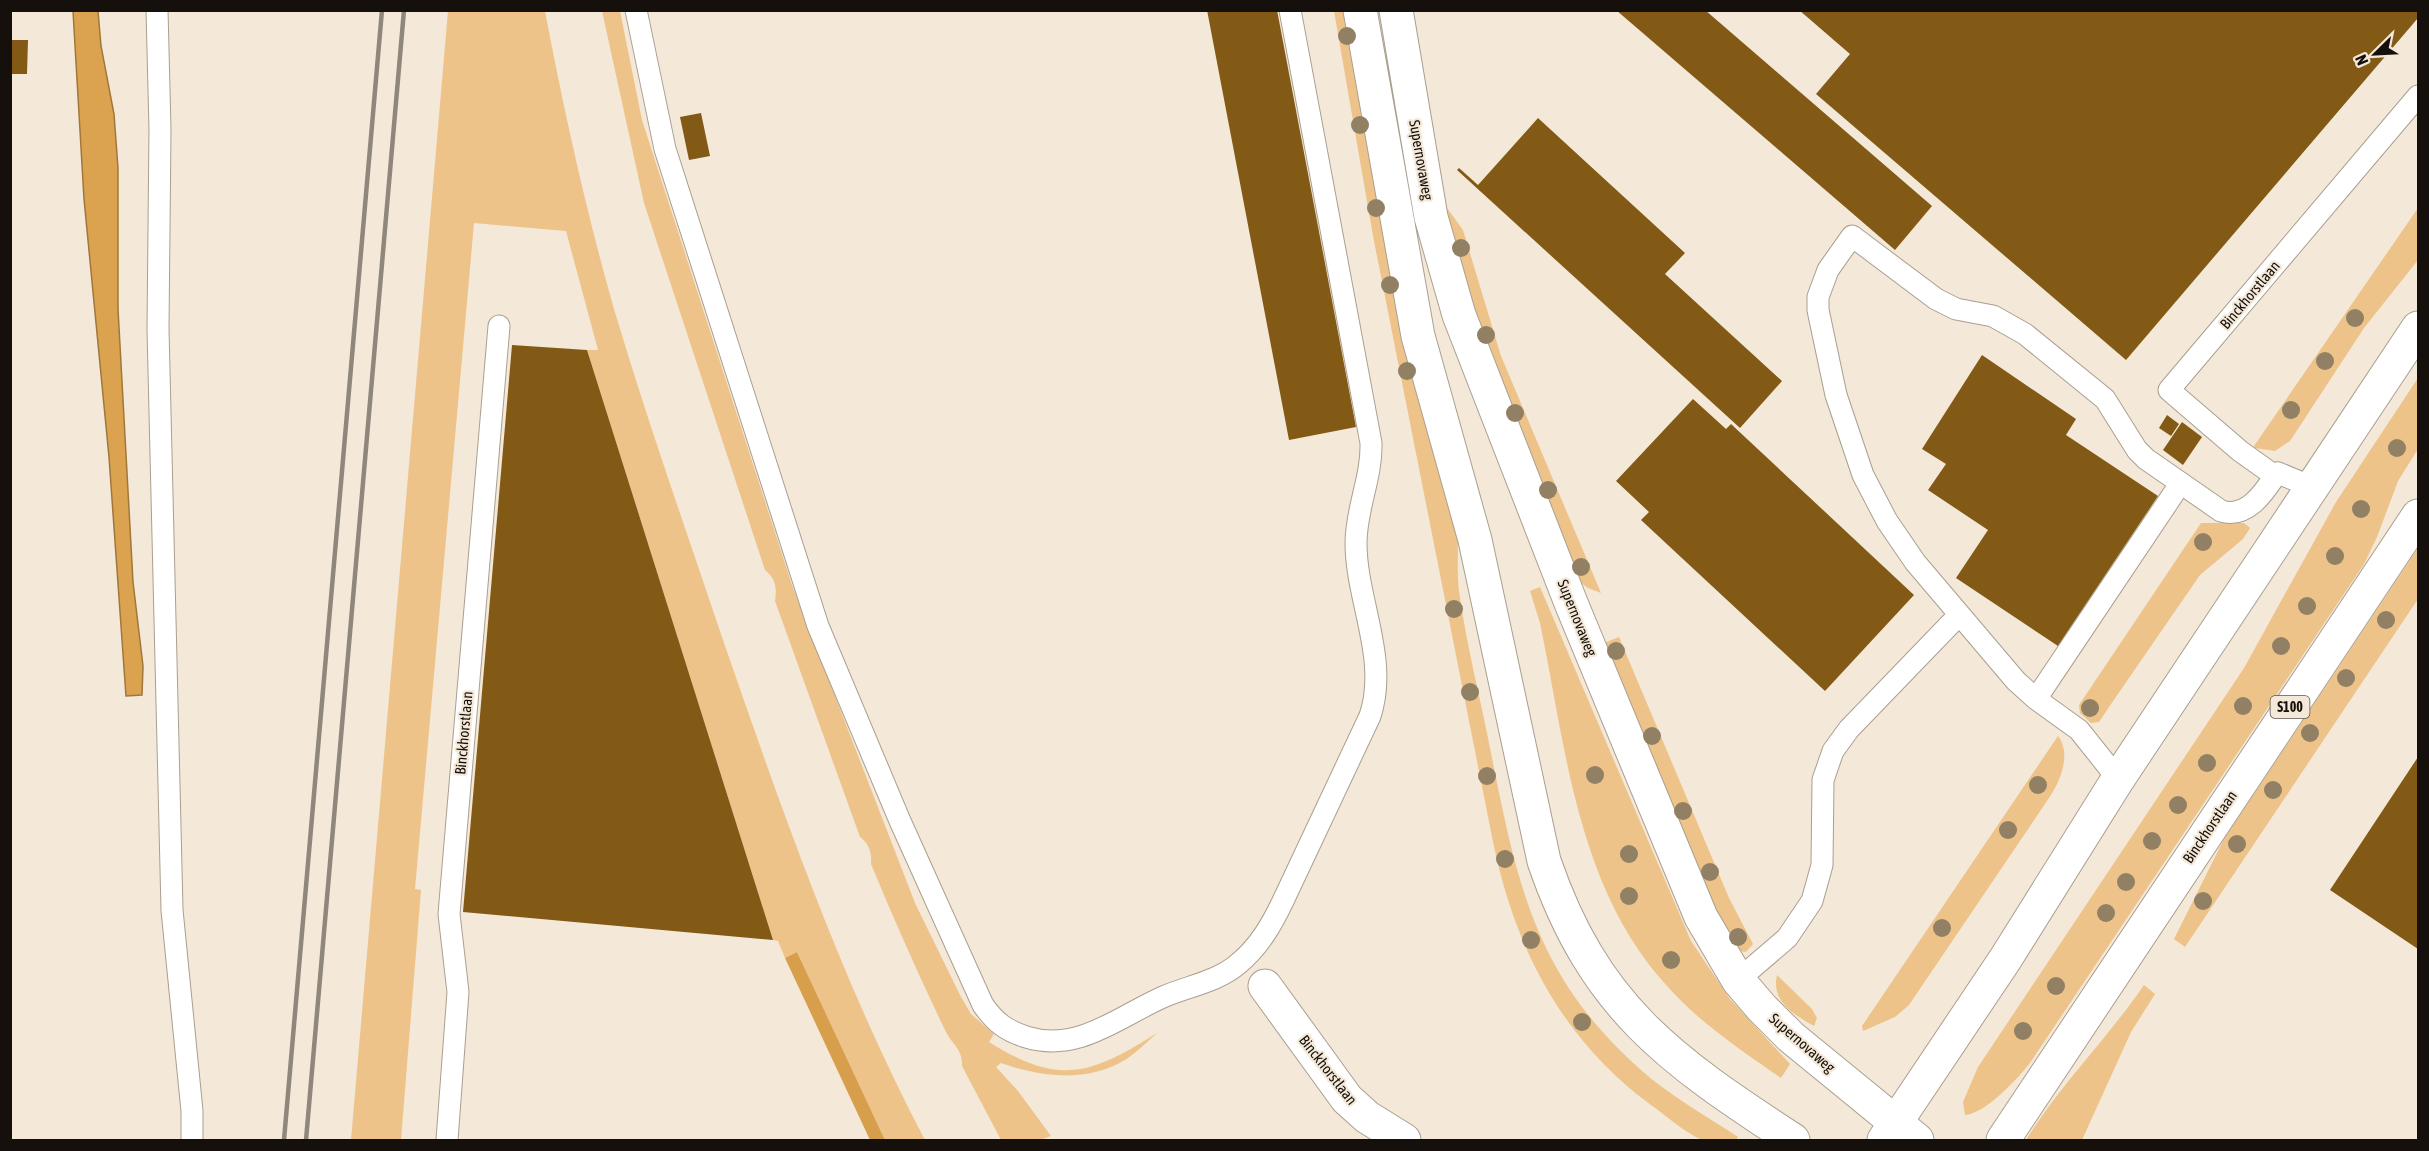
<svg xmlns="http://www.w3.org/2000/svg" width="2429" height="1151" viewBox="0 0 2429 1151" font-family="'Asap Condensed',sans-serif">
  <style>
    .green { fill: #edc38a }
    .forest { fill: #d79f4c }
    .water { fill: #dba350; stroke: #a0773b; stroke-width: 1.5 }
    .building { fill: #825a16 }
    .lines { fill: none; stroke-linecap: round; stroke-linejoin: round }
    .service-casing { stroke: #aa9f8f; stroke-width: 23 }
    .minor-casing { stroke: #aa9f8f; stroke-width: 35 }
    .secondary-casing { stroke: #aa9f8f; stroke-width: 35 }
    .primary-casing { stroke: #aa9f8f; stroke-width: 35 }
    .service { stroke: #fff; stroke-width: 21 }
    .minor { stroke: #fff; stroke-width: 33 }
    .secondary { stroke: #fff; stroke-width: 33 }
    .primary { stroke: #fff; stroke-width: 33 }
    .rail { stroke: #8f877c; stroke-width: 4.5 }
    .tree { fill: #928064 }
    .labels { text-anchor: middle; stroke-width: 4.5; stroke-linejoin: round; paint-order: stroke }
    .shield { fill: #f4e8d8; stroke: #585148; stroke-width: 1.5 }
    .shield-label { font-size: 14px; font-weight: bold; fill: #15100b }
    .street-label { font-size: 15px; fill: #15100b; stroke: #f4e8d8 }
  </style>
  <rect width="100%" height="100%" fill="#f4e8d8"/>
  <path class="green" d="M448 11H545C564 111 586 211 614 309 647 420 686 530 723 640 782 810 841 981 925 1140H885L797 952 785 958 778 941 773 940 587 350H598L566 231 474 223 415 889 421 890 401 1140H351Z
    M602 11H620L642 120 792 585 915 903 960 995 971 1014 994 1034 989 1042C1059 1086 1091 1075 1157 1033 1147 1042 1136 1053 1125 1060 1087 1083 1040 1077 1001 1063L996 1067 1018 1091 1051 1136 1040 1140H1001L962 1066C963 1049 952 1045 945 1030 919 976 894 920 871 864 872 852 869 844 860 837L775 601C777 588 776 579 765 570L644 203Z
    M1334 11H1350L1458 537C1458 555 1457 574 1459 591 1466 642 1479 693 1489 743 1516 877 1532 974 1641 1070 1670 1096 1705 1115 1738 1137L1736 1140C1726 1140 1713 1143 1704 1140 1690 1137 1664 1114 1651 1105 1562 1040 1515 948 1493 842L1373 236Z
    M1444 208H1447L1463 230 1501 356 1601 593 1588 588 1576 579 1481 351Z
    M2418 208V260L2364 328 2290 441 2275 451 2255 448 2254 446Z
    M2418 378V449L2398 481 2377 537 2364 564 2032 1060C2020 1077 1985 1114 1965 1115L1963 1102 1978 1067 2244 668 2336 502Z
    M2201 523H2244L2250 528 2243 539 2200 575 2109 707 2099 722 2091 723 2080 713 2079 705Z
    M2418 548V599L2185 947 2174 939 2224 839Z
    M1540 587 1691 941 1730 999 1790 1064 1781 1078C1741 1050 1701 1024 1668 987 1577 889 1566 748 1540 623L1530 591Z
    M1619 637 1729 898 1753 944 1746 952 1740 951 1723 925 1704 885 1604 643Z
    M2058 736C2072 754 2060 782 2049 798L1909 1005 1895 1017 1863 1031 1862 1026Z
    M1777 975 1812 1009 1817 1018 1814 1026C1793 1014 1771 1001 1777 975Z
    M2144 985 2155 994 2131 1032 2082 1140H2026C2060 1085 2107 1039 2144 985Z"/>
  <path class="forest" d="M797 952 885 1140H870L785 958Z"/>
  <path class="water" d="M73 11H98L101 46 114 114 118 168V309L133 582 143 666 142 695 126 696 109 457 84 199Z"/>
  <path class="building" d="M1207 10H1277L1356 427 1289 440Z
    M1616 10H1705L1932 206 1895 250Z
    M1799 10H2418V18L2126 360 1816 94 1850 54Z
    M10 40H28L27 74H10Z
    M701 113 710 156 689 160 680 117Z
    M1538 118 1685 253 1665 274 1782 381 1740 428 1457 170 1459 168 1478 185Z
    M512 345 587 350 773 940 463 912Z
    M1982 355 2076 419 2066 435 2158 496 2058 646 1956 578 1988 530 1928 490 1946 464 1922 449Z
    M1693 399 1726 429 1731 424 1914 595 1825 691 1641 520 1649 512 1616 481Z
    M2167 415 2179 424 2171 436 2159 428Z
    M2182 422 2202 437 2183 465 2163 450Z
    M2418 757V949L2330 890Z"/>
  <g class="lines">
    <defs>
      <path id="service" d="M157 10 160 129 158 329 172 910 192 1111V1140
        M636 10 665 149 818 626 900 821 983 1005C995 1022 1005 1030 1026 1037 1078 1053 1118 1017 1163 997 1188 986 1217 982 1238 964 1259 947 1272 924 1283 901L1370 716C1389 659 1356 600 1356 543 1356 508 1372 478 1371 443L1290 10
        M2180 484 2036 699 2016 681 1915 562 1887 521 1863 475 1836 395 1818 310V297L1828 270 1852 236 1936 299 1956 309 1993 316 2025 334 2105 399 2137 450 2146 459 2221 511C2246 519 2263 494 2275 476
        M2312 487 2278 473 2275 476 2240 451 2169 390 2418 96
        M2036 699 2079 730 2118 779
        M1738 980 1787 938 1812 901 1822 865 1823 780 1833 751 1849 729 1959 615
        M447 1140 458 992 449 914 499 326"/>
      <path id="minor" d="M1265 986 1347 1099 1367 1117 1404 1140"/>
      <path id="secondary" d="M1360 10 1418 336 1475 540 1544 861C1594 1007 1669 1059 1793 1140
        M1396 10 1431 217 1459 315 1571 603 1701 917 1738 980 1761 1007 1791 1037 1917 1140"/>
      <path id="primary" d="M1884 1140 2006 958 2118 779 2418 328
        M2003 1140 2418 516"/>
    </defs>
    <use href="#service" class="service-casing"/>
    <use href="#minor" class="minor-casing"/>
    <use href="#secondary" class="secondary-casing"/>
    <use href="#primary" class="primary-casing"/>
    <use href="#service" class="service"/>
    <use href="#minor" class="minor"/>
    <use href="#secondary" class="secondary"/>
    <use href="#primary" class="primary"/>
    <path class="rail" d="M284 1140 382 10
      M306 1140 404 10"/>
  </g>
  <g class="tree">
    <circle cx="1347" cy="36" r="9"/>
    <circle cx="1360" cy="125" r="9"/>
    <circle cx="1376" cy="208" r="9"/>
    <circle cx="1461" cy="248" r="9"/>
    <circle cx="1390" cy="285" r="9"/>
    <circle cx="2355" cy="318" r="9"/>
    <circle cx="1486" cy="335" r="9"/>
    <circle cx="2325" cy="361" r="9"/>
    <circle cx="1407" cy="371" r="9"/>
    <circle cx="2291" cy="410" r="9"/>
    <circle cx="1515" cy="413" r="9"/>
    <circle cx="2397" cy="448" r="9"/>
    <circle cx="1548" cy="490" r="9"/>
    <circle cx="2361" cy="509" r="9"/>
    <circle cx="2203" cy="542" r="9"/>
    <circle cx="2335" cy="556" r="9"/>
    <circle cx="1581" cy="567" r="9"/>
    <circle cx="2307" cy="606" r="9"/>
    <circle cx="1454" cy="609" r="9"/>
    <circle cx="2386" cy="620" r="9"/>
    <circle cx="2281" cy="646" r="9"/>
    <circle cx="1616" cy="651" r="9"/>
    <circle cx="2346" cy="678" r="9"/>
    <circle cx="1470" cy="692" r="9"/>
    <circle cx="2243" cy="706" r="9"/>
    <circle cx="2090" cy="708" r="9"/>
    <circle cx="2310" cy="733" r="9"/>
    <circle cx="1652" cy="736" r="9"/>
    <circle cx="2207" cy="763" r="9"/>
    <circle cx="1595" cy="775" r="9"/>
    <circle cx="1487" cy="776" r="9"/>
    <circle cx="2038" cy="785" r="9"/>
    <circle cx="2273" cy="790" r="9"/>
    <circle cx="2178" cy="805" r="9"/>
    <circle cx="1683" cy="811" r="9"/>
    <circle cx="2008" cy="830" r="9"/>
    <circle cx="2152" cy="841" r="9"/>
    <circle cx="2237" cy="844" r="9"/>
    <circle cx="1629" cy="854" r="9"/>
    <circle cx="1505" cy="859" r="9"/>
    <circle cx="1710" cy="872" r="9"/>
    <circle cx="2126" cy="882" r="9"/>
    <circle cx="1629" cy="896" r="9"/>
    <circle cx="2203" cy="901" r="9"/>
    <circle cx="2106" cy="913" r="9"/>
    <circle cx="1942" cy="928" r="9"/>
    <circle cx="1738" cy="937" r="9"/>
    <circle cx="1531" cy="940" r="9"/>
    <circle cx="1671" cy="960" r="9"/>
    <circle cx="2056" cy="986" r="9"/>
    <circle cx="1582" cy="1022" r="9"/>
    <circle cx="2023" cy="1031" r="9"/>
  </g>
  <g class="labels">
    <rect class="shield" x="2270.5" y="696" width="39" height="22" rx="4.5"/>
    <g class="shield-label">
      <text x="2290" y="712">S100</text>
    </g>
    <g class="street-label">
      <text transform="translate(1421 160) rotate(80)" y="5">Supernovaweg</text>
      <text transform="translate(2250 295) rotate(-50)" y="5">Binckhorstlaan</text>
      <text transform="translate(1577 618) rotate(68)" y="5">Supernovaweg</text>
      <text transform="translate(464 733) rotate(-85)" y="5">Binckhorstlaan</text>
      <text transform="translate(2210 827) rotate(-56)" y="5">Binckhorstlaan</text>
      <text transform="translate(1802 1043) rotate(41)" y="5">Supernovaweg</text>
      <text transform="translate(1328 1070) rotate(52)" y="5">Binckhorstlaan</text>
    </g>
  </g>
  <rect width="2429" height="1151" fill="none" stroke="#15100b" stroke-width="24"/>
  <g transform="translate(2375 54) rotate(246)" stroke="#f4e8d8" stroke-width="4.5" paint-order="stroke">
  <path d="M0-4.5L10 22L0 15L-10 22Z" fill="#15100b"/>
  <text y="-9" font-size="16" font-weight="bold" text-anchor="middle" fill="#15100b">N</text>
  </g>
</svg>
